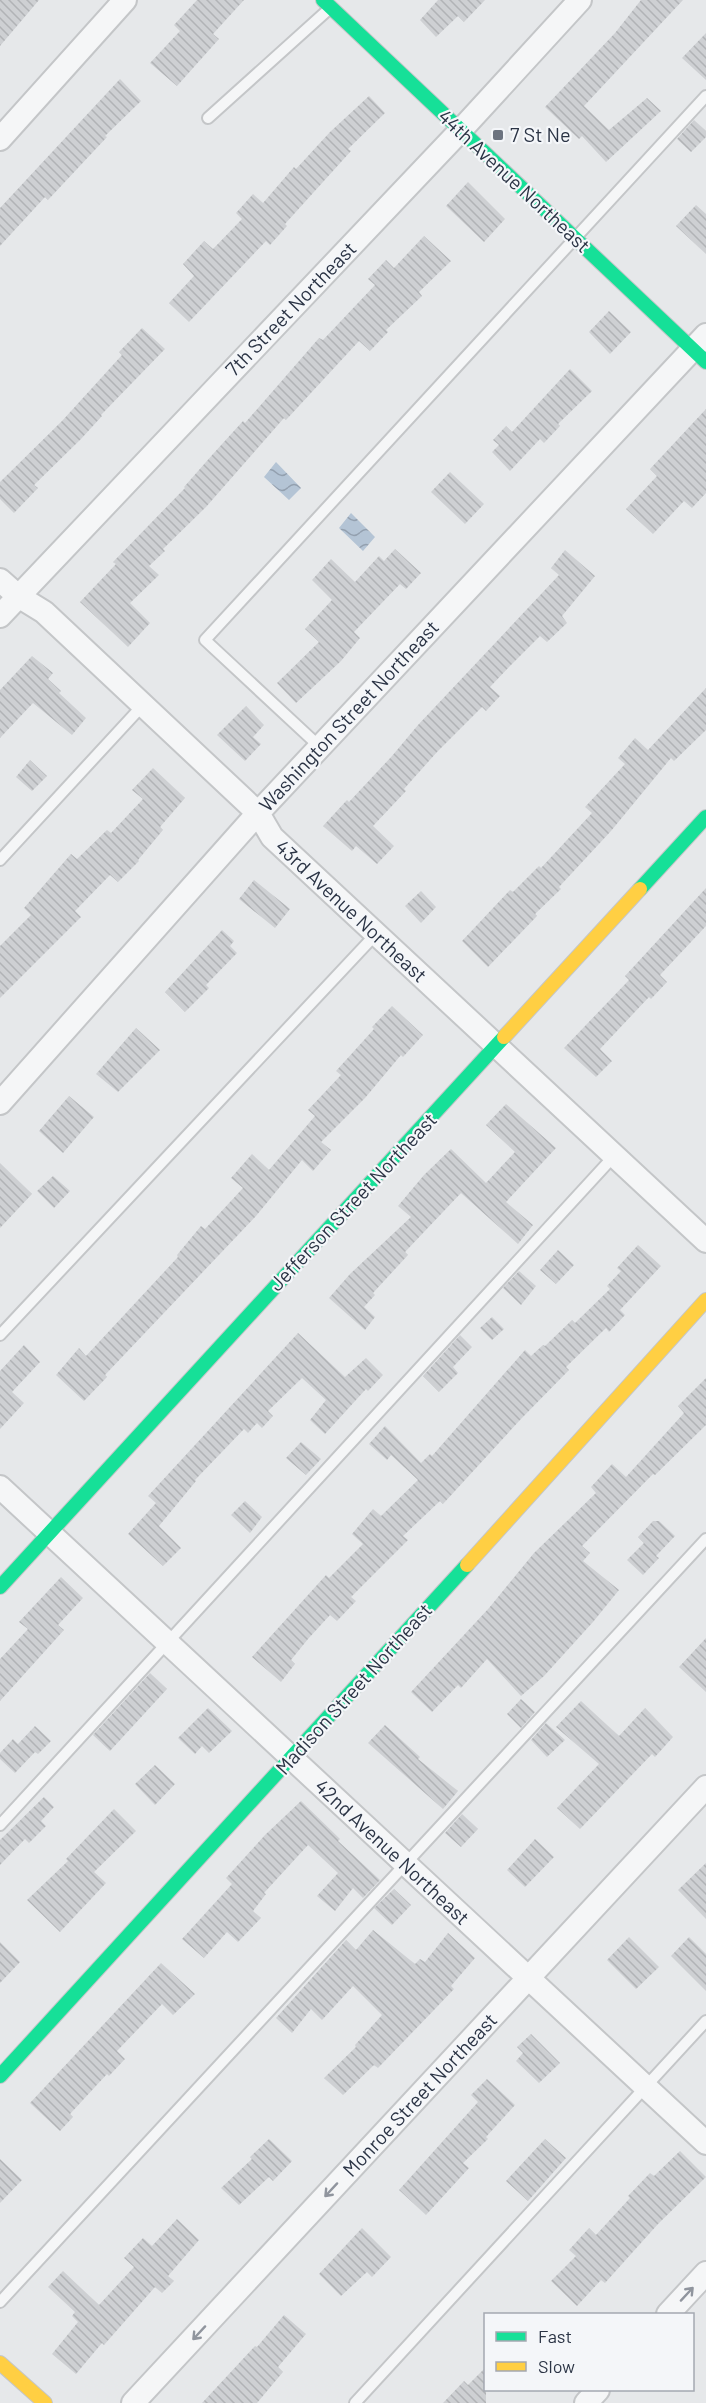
<svg xmlns="http://www.w3.org/2000/svg" width="706" height="2403" viewBox="0 0 706 2403" font-family="Barlow,sans-serif">
  <style>
    .water { fill: url(#water-waves) }
    .building { fill: url(#building-back-hatch) }
    .lines { fill: none; stroke-linecap: round; stroke-linejoin: round }
    .lane-casing { stroke: #c4c6c8; stroke-width: 14 }
    .street-casing { stroke: #c4c6c8; stroke-width: 26 }
    .fast-casing { stroke: #c4c6c8; stroke-width: 16 }
    .slow-casing { stroke: #c4c6c8; stroke-width: 16 }
    .lane { stroke: #f5f6f7; stroke-width: 10 }
    .street { stroke: #f5f6f7; stroke-width: 22 }
    .fast { stroke: #16e098; stroke-width: 14 }
    .slow { stroke: #ffcf43; stroke-width: 14 }
    .oneway { stroke: #90959e }
    .poi-dot { fill: #6c737f; stroke: #f4f6f9; stroke-width: 2 }
    .labels { text-anchor: middle; stroke-width: 4.5; stroke-linejoin: round; paint-order: stroke }
    .poi-label { font-size: 20px; fill: #2b3445; stroke: #f4f6f9; text-anchor: start }
    .street-label { font-size: 20px; fill: #2b3445; stroke: #f4f6f9 }
  </style>
  <defs>
    <pattern id="water-waves" width="16" height="10" patternUnits="userSpaceOnUse" patternTransform="scale(1.5)"><rect width="16" height="10" fill="#b4c4d5"/><path d="M0 5q4-4 8 0t8 0" fill="none" stroke="#93a0af"/></pattern>
    <pattern id="building-back-hatch" width="6" height="6" patternUnits="userSpaceOnUse" patternTransform="scale(1.5)"><rect width="6" height="6" fill="#ced0d3"/><path d="M-1 5l2 2M0 0l6 6M5-1l2 2" fill="none" stroke="#b1b3b6"/></pattern>
  </defs>
  <rect width="100%" height="100%" fill="#e6e8ea"/>
  <path class="water" d="M276 462 301 488 289 500 264 477Z
    M351 513 375 537 363 551 339 528Z"/>
  <path class="building" d="M0 0H39L0 46Z
    M197 0H244L213 34 219 39 177 86 150 63 180 31 174 25Z
    M438 0H485L464 22 458 16 436 37 420 20Z
    M641 0H683L584 106 609 130 647 98 661 111 606 162 582 136 579 139 545 107 615 33Z
    M706 33V80L682 58Z
    M120 79 141 101 105 136 107 137 48 200 45 197 0 246V208Z
    M369 96 385 113 348 149 351 151 285 224 287 226 270 245 266 241 189 322 169 303 194 276 183 264 204 241 213 249 242 219 236 213 253 194 263 203 294 167 296 169 330 132Z
    M694 120 706 131V137L691 152 677 139Z
    M468 182 505 219 484 242 446 206Z
    M696 205 706 214V254L676 226Z
    M424 236 451 261 419 292 422 296 386 330 388 332 370 351 359 341 286 420 284 418 206 507 163 549 165 551 149 566 159 575 130 603 150 623 128 647 80 602 116 564 113 562 185 488 184 487 213 454 243 421 245 423 319 338 323 340 375 285 368 279 386 260 394 268Z
    M609 311 631 332 610 354 589 332Z
    M142 328 165 349 101 415 102 416 81 439 34 485 38 488 14 513 0 499V482L62 421 122 355 119 352Z
    M570 369 592 391 558 424 560 426 544 443 540 439 510 471 492 452 499 445 493 440 506 426 512 432Z
    M706 409V493L692 508 684 501 653 534 626 509 657 476 650 469Z
    M450 472 484 504 465 524 431 492Z
    M395 549 421 573 406 589 400 584 354 632 360 638 341 661 296 703 277 683 319 642 305 629 332 600 312 580 331 559 355 582 379 556 384 561Z
    M565 550 595 576 562 616 567 623 547 642 540 636 509 667 490 687 500 696 486 711 482 707 437 752 404 789 406 791 373 826 394 846 377 864 356 846 352 851 323 826 347 800 349 802 392 756 418 725 559 575 551 568Z
    M32 656 53 673 48 679 61 691 59 693 86 718 72 735 33 703 0 738V690Z
    M706 688V730L674 761 671 758 611 831 559 887 561 889 535 914 537 916 488 967 462 941 510 890 513 892 539 866 541 868 592 813 585 807 625 764 618 758 635 738 648 750Z
    M246 706 264 725 253 737 261 744 245 761 217 735Z
    M30 760 47 776 32 791 16 777Z
    M153 768 185 798 160 827 163 830 138 860 139 861 118 882 110 875 75 911 81 917 0 998V946L31 915 24 908 71 854 77 859 107 830 111 833 143 799 132 790Z
    M254 880 290 909 275 928 239 899Z
    M706 888V926L660 975 667 982 651 999 649 997 600 1049 612 1061 596 1077 564 1048 629 980 625 976Z
    M421 891 436 907 421 923 405 906Z
    M222 930 234 941 230 946 237 953 206 985 209 988 185 1012 165 992Z
    M392 1006 423 1035 403 1057 401 1055 365 1098 321 1142 331 1150 313 1171 302 1160 256 1216 105 1375 107 1377 84 1401 56 1375 79 1348 86 1356 178 1257 177 1255 201 1226 205 1229 243 1188 231 1178 252 1154 269 1170 315 1116 308 1110 341 1075 336 1071 374 1029 372 1027Z
    M136 1028 160 1050 118 1092 96 1074Z
    M69 1096 94 1117 63 1153 39 1131Z
    M506 1104 556 1148 506 1202 533 1225 518 1244 461 1193 405 1252 408 1255 373 1293 375 1295 364 1307 375 1317 365 1330 329 1298 350 1274 411 1217 398 1206 424 1175 451 1149 486 1183 515 1152 486 1125Z
    M0 1163 32 1194 0 1228Z
    M53 1176 70 1191 54 1208 37 1191Z
    M638 1245 661 1266 620 1310 625 1315 609 1332 606 1328 566 1367 569 1370 520 1420 443 1504 440 1501 403 1536 408 1540 351 1597 356 1601 337 1621 330 1615 308 1639 291 1660 295 1664 281 1682 252 1657 326 1575 329 1578 363 1544 352 1534 373 1509 381 1516 418 1480 391 1455 387 1460 369 1444 385 1426 421 1463 430 1454 432 1456 525 1350 531 1356 543 1345 545 1346 572 1320 575 1323 610 1289 607 1286 621 1271 617 1268Z
    M558 1250 574 1265 556 1284 540 1270Z
    M519 1271 536 1286 521 1305 503 1288Z
    M492 1317 504 1329 492 1340 480 1328Z
    M298 1333 345 1377 366 1358 383 1375 368 1391 366 1389 325 1434 310 1420 326 1400 302 1378 268 1411 273 1416 262 1428 257 1423 248 1433 244 1429 195 1480 196 1481 159 1526 181 1548 163 1566 128 1534 156 1503 148 1496Z
    M460 1335 472 1347 453 1367 458 1373 439 1392 423 1376Z
    M24 1345 40 1362 12 1392 24 1403 0 1429V1371Z
    M706 1378V1425L655 1475 653 1474 582 1546 590 1553 583 1561 619 1590 593 1622 544 1676 521 1696 487 1659 461 1688 458 1685 432 1712 411 1692 489 1608 534 1553 596 1493 591 1487 612 1464 626 1477 684 1413 678 1406Z
    M301 1442 321 1459 306 1475 286 1458Z
    M245 1501 262 1517 250 1533 231 1515Z
    M653 1521H659L675 1536 656 1556 659 1558 643 1575 627 1560 644 1543 638 1537Z
    M61 1577 83 1598 58 1625 64 1630 0 1701V1659L28 1629 19 1622Z
    M706 1638V1692L679 1667Z
    M150 1673 167 1689 110 1751 93 1735Z
    M521 1699 535 1712 521 1728 507 1714Z
    M581 1701 619 1736 645 1708 673 1737 655 1757 652 1754 580 1829 557 1808 599 1764 556 1727Z
    M208 1708 232 1731 209 1753 202 1746 195 1754 178 1738Z
    M546 1723 565 1740 547 1757 531 1740Z
    M385 1725 420 1757 418 1759 458 1791 443 1809 368 1743Z
    M35 1726 51 1741 38 1754 35 1752 15 1773 0 1759V1753L13 1739 18 1744Z
    M155 1765 175 1784 155 1805 135 1784Z
    M44 1797 54 1807 41 1821 46 1826 29 1843 25 1839 0 1865V1840Z
    M301 1801 340 1839 338 1841 380 1880 363 1898 353 1888 335 1911 317 1896 338 1873 308 1845 264 1893 266 1894 253 1911 261 1918 238 1942 227 1932 204 1958 182 1939 232 1884 226 1878 265 1835Z
    M114 1809 136 1831 94 1872 106 1883 60 1932 27 1900 68 1861 66 1859Z
    M462 1814 478 1829 461 1847 445 1833Z
    M535 1839 554 1857 525 1887 507 1870Z
    M706 1863V1919L678 1890Z
    M394 1889 411 1905 392 1925 374 1908Z
    M373 1930 415 1964 420 1959 425 1962 448 1933 475 1958 451 1986 454 1989 434 2010 378 2068 374 2065 343 2095 324 2078 356 2047 355 2045 382 2015 353 1986 322 2020 311 2009 292 2033 276 2018 346 1940 356 1950Z
    M629 1937 659 1967 636 1989 607 1960Z
    M689 1937 706 1954V1991L671 1956Z
    M0 1942 20 1962 0 1983Z
    M161 1963 195 1994 173 2015 162 2004 117 2051 125 2059 109 2076 107 2074 70 2114 73 2117 60 2131 30 2103Z
    M531 2034 560 2063 539 2083 516 2061 523 2053 517 2047Z
    M487 2079 515 2105 486 2137 488 2139 463 2163 469 2168 426 2215 399 2190 478 2102 471 2095Z
    M269 2139 292 2161 273 2181 269 2177 239 2205 221 2188 252 2159 250 2157Z
    M545 2139 566 2158 528 2201 506 2181Z
    M680 2151 706 2177 658 2224 605 2283 601 2280 577 2306 551 2281 576 2256 569 2250 589 2228 596 2235 630 2198 628 2196 650 2173 654 2176Z
    M0 2159 22 2180 0 2203Z
    M177 2219 199 2240 168 2276 174 2281 162 2293 155 2287 104 2345 102 2343 76 2374 52 2354 78 2322 72 2316 75 2312 48 2287 63 2271 99 2305 134 2267 124 2258 143 2238 152 2246Z
    M362 2228 391 2257 372 2277 367 2272 341 2296 319 2274Z
    M284 2315 306 2334 278 2367 283 2372 257 2403H202L255 2346 257 2347Z
    M486 2367V2403H443L464 2381 468 2385Z"/>
  <g class="lines">
    <defs>
      <path id="lane" d="M208 118 329 9
        M320 747 205 640 706 96
        M0 860 143 705
        M0 1335 376 934
        M0 1825 614 1156
        M0 2302 706 1539
        M355 2403 706 2021"/>
      <path id="street" d="M0 139 125 0
        M0 580 18 596 44 612 258 813 272 837 706 1241
        M0 616 460 131 580 0
        M0 1103 258 813 706 335
        M0 1487 706 2143
        M668 2314 706 2273
        M133 2403 706 1787
        M586 2403 598 2390"/>
      <path id="fast" d="M323 0 706 362
        M640 889 706 817
        M0 1587 504 1037
        M0 2076 467 1565"/>
      <path id="slow" d="M504 1037 640 889
        M467 1565 706 1300
        M0 2363 45 2403"/>
    </defs>
    <use href="#lane" class="lane-casing"/>
    <use href="#street" class="street-casing"/>
    <use href="#fast" class="fast-casing"/>
    <use href="#slow" class="slow-casing"/>
    <use href="#lane" class="lane"/>
    <use href="#street" class="street"/>
    <use href="#fast" class="fast"/>
    <use href="#slow" class="slow"/>
  </g>
  <defs><path id="oneway-shaft" d="M-6 0H5M1.5-3L5.5 0L1.5 3" fill="none" stroke-width="1.6" stroke-linecap="round" stroke-linejoin="round" transform="scale(1.5)"/></defs>
  <g class="oneway">
    <use href="#oneway-shaft" transform="translate(331 2190) rotate(133)"/>
    <use href="#oneway-shaft" transform="translate(687 2294) rotate(-47)"/>
    <use href="#oneway-shaft" transform="translate(199 2333) rotate(133)"/>
  </g>
  <rect class="poi-dot" x="492" y="129" width="12" height="12" rx="3"/>
  <g class="labels">
    <g class="poi-label">
      <text x="510" y="142">7 St Ne</text>
    </g>
    <g class="street-label">
      <text transform="translate(514 181) rotate(43)" y="7">44th Avenue Northeast</text>
      <text transform="translate(291 309) rotate(-46)" y="7">7th Street Northeast</text>
      <text transform="translate(349 716) rotate(-47)" y="7">Washington Street Northeast</text>
      <text transform="translate(351 911) rotate(43)" y="7">43rd Avenue Northeast</text>
      <text transform="translate(353 1202) rotate(-47)" y="7">Jefferson Street Northeast</text>
      <text transform="translate(354 1689) rotate(-48)" y="7">Madison Street Northeast</text>
      <text transform="translate(392 1852) rotate(43)" y="7">42nd Avenue Northeast</text>
      <text transform="translate(420 2095) rotate(-47)" y="7">Monroe Street Northeast</text>
    </g>
  </g>
  <rect x="484" y="2313" width="210" height="78" fill="#f4f6f9" stroke="#a4a8b1" stroke-width="1.5"/>
  <rect x="496" y="2332" width="30" height="9" fill="#16e098" stroke="#a4a8b1" stroke-width="1.5"/>
  <text x="538" y="2343" font-size="18" fill="#2b3445">Fast</text>
  <rect x="496" y="2362" width="30" height="9" fill="#ffcf43" stroke="#a4a8b1" stroke-width="1.5"/>
  <text x="538" y="2373" font-size="18" fill="#2b3445">Slow</text>
</svg>
